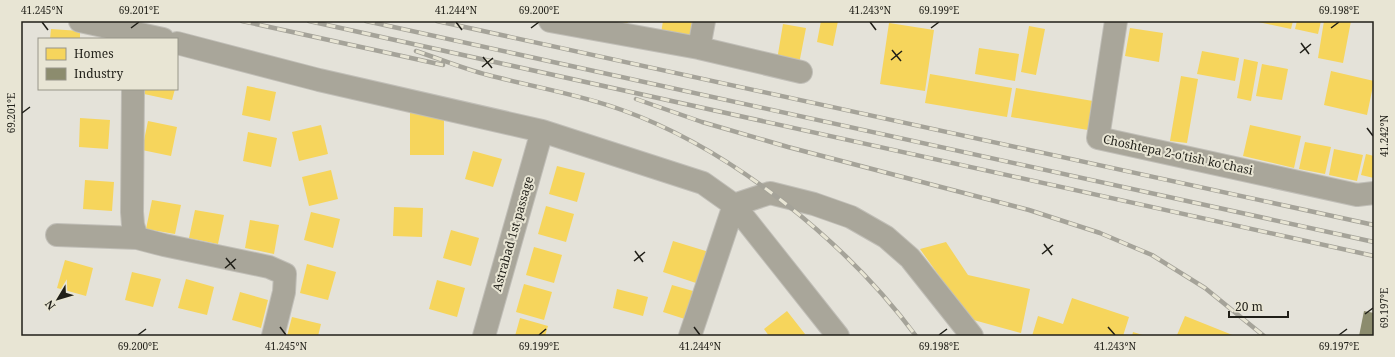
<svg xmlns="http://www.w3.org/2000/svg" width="1395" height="357" viewBox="0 0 1395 357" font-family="'Noto Serif',serif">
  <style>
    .homes { fill: #f6d55c }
    .industry { fill: #8c8c6e }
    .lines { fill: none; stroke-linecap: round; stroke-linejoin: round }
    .minor-casing { stroke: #c0beb7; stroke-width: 24 }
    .minor { stroke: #a9a69a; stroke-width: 22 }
    .rail-casing { stroke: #a5a399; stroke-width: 4.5 }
    .rail { stroke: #e8e5d4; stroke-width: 3; stroke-dasharray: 9; stroke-linecap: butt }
    .ticks { fill: none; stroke: #201f18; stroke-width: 1.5 }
    .labels { text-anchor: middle; stroke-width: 4; stroke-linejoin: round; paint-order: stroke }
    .street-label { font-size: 12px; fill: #201f18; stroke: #e8e5d4 }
    .neatline { fill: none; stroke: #201f18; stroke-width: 1.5 }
    .ticks-label { font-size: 10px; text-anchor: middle; fill: #201f18 }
  </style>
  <rect width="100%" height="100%" fill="#e4e2d9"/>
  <path class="homes" d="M603 21H628L627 26Z
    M663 21H694L691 38 661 33Z
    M821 21H838L833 46 817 42Z
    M1254 21H1293L1291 29Z
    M1297 21H1321L1318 34 1295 29Z
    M1324 21H1351L1343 63 1318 58Z
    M889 23 934 30 925 91 880 84Z
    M783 24 806 28 799 64 777 60Z
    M1029 26 1045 29 1036 75 1021 72Z
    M1130 28 1163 33 1159 62 1125 56Z
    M51 29 80 31V39H50Z
    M979 48 1019 54 1015 81 975 74Z
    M1202 51 1239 58 1235 81 1197 74Z
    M1244 59 1258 62 1251 101 1237 98Z
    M1262 64 1288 69 1282 100 1256 96Z
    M1331 71 1374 81 1367 115 1324 105Z
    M930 74 1012 88 1007 117 925 103Z
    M1181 76 1198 79 1187 143 1170 141Z
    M247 86 276 92 270 121 242 115Z
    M1016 88 1093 101 1088 130 1011 117Z
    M145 89H175L172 100 144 94Z
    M410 112H444V155H410Z
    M80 118 110 120 108 149 79 147Z
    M148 121 177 127 171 156 142 150Z
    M321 125 328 154 299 161 292 132Z
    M1250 125 1301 136 1294 168 1243 156Z
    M248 132 277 138 271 167 243 161Z
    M1305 142 1331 147 1325 174 1299 169Z
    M1334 149 1363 155 1357 181 1329 175Z
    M473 151 502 159 493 187 465 179Z
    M1366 154 1374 156V178L1361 175Z
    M557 166 585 173 577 202 549 194Z
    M331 170 338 199 309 206 302 177Z
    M85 180 114 182 112 211 83 209Z
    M152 200 181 205 175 234 146 229Z
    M546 206 574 214 566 242 538 234Z
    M394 207 423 208 422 237 393 236Z
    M195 210 224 215 218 244 189 238Z
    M311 212 340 219 333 248 304 240Z
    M250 220 279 225 274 254 245 248Z
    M451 230 479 238 471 266 443 258Z
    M673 241 709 252 699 284 663 272Z
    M946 242 968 275 1030 289 1021 333 970 319 920 249Z
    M534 247 562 255 554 283 526 275Z
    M65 260 93 268 86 296 57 288Z
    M307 264 336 272 328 300 300 293Z
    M132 272 161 279 153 307 125 300Z
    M186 279 214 287 207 315 178 308Z
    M437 280 465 288 457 317 429 309Z
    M524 284 552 292 544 320 516 312Z
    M672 285 700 293 691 321 663 312Z
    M617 289 648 297 643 316 613 308Z
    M240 292 268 300 261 328 232 320Z
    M1072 298 1129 317 1123 336H1032L1038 316 1063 324Z
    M787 311 805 334 803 336H769L764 329Z
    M1185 316 1235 336H1180L1177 335Z
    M292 317 321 324 318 336H287Z
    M520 318 548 326 545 336H515Z
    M1133 332 1146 336H1132Z"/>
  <path class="industry" d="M1364 311 1374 313V336H1359Z"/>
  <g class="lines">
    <defs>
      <path id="minor" d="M80 21 163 39
        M550 21 699 48 801 72
        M1116 21 1098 138 1357 195 1374 193
        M177 43 319 80 542 131 703 183 734 205 770 193 814 204 851 217 886 237 910 258 972 336
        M699 48 704 21
        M133 89 132 212 133 225 137 238 164 245 269 267 285 274 284 292 273 336
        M57 235 137 238
        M484 336 542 131
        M690 336 734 205 838 336"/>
    </defs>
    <use href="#minor" class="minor-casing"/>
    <use href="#minor" class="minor"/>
    <defs>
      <path id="rail" d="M242 21 443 65
        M309 21 1374 256
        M366 21 1374 242
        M437 21 1374 225
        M416 51C440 59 464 69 488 75 533 87 578 94 622 110 732 149 847 243 916 336
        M636 99 702 122 788 147 1029 210 1100 233 1152 255 1205 288 1264 336"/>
    </defs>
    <use href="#rail" class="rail-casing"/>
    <use href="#rail" class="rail"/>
  </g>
  <path class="ticks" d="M42 22 48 30M456 22 462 30M870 22 876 30M131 28 139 22M531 28 539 22M931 28 939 22M1331 28 1339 22M1301 43 1309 54M892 50 901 61M1300 53 1311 44M483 57 492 68M891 60 902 51M482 67 493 58M22 113 30 107M1367 128 1373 136M1044 244 1052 255M635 251 643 262M1042 254 1053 245M226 258 235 269M634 261 645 252M225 268 236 259M1365 314 1373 308M280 327 286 335M694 327 700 335M1108 327 1115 335M138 335 146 329M539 335 546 329M939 335 947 329M1339 335 1347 329"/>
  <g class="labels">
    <g class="street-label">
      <text transform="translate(1178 155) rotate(12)" y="4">Choshtepa 2-o'tish ko'chasi</text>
      <text transform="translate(513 234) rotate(-74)" y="4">Astrabad 1st passage</text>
    </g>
  </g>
  <rect width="1395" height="357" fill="none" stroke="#e8e5d4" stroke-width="44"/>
  <rect x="38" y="38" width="140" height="52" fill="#e8e5d4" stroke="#989689"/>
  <rect x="46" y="48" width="20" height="12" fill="#f6d55c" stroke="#989689"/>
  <text x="74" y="58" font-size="12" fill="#201f18">Homes</text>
  <rect x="46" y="68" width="20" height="12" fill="#8c8c6e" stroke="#989689"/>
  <text x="74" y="78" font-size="12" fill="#201f18">Industry</text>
  <g transform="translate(58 299) rotate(232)" stroke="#e8e5d4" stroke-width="3" paint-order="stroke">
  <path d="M0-3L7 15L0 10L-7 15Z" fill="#201f18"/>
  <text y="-6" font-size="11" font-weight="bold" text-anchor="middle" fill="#201f18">N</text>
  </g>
  <path d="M1229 311v6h59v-6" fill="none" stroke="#201f18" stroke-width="2"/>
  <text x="1235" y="311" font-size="12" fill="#201f18" stroke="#e8e5d4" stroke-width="3" paint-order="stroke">20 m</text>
  <rect x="22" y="22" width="1351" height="313" class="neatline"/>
  <g class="ticks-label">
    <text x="42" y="14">41.245°N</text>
    <text x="139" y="14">69.201°E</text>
    <text x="456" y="14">41.244°N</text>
    <text x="539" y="14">69.200°E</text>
    <text x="870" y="14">41.243°N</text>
    <text x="939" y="14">69.199°E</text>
    <text x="1339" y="14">69.198°E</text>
    <text transform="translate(11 113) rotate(-90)" y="4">69.201°E</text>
    <text transform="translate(1384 136) rotate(-90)" y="4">41.242°N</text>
    <text transform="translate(1384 308) rotate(-90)" y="4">69.197°E</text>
    <text x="138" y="350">69.200°E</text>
    <text x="286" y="350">41.245°N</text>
    <text x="539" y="350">69.199°E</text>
    <text x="700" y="350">41.244°N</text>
    <text x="939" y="350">69.198°E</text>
    <text x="1115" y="350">41.243°N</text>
    <text x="1339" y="350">69.197°E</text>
  </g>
</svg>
